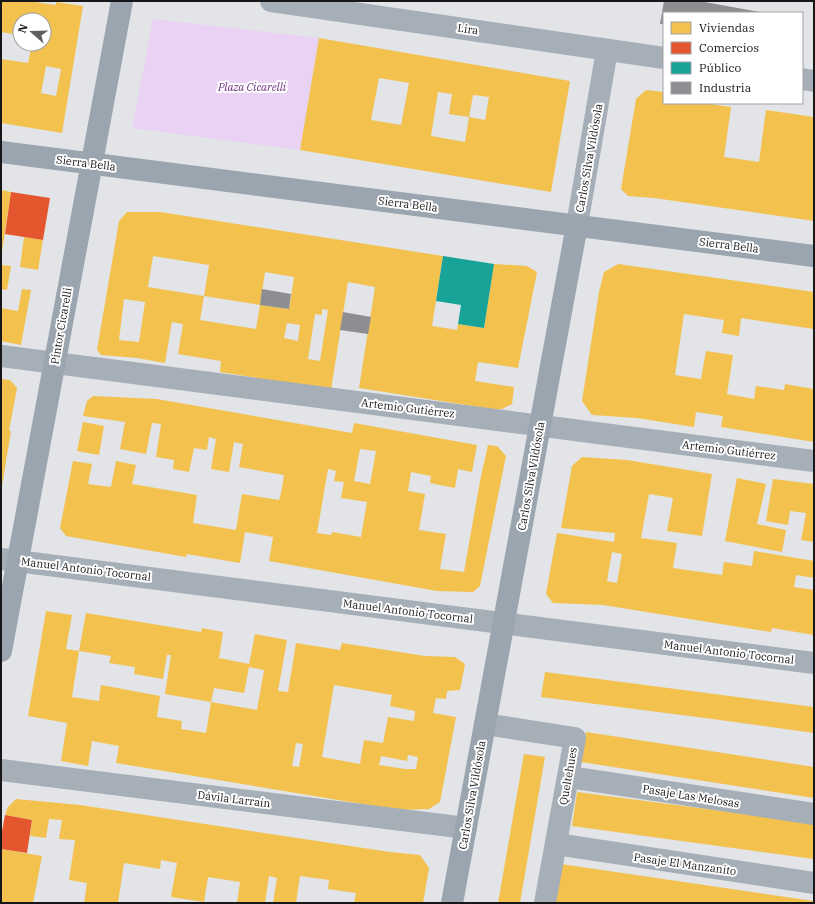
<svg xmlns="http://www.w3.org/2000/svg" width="815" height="904" viewBox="0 0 815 904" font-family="'IBM Plex Serif',serif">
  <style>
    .green { fill: #e9d2f3 }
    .homes { fill: #f2c14e; fill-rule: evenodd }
    .shops { fill: #e4572e }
    .public { fill: #17a398 }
    .industry { fill: #8d8d92 }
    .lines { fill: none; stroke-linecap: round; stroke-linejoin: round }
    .street { stroke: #a6afb8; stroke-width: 22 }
    .secondary { stroke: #9ba5af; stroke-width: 22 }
    .labels { text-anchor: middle; stroke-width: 4; stroke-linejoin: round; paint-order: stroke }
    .street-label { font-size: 11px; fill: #171719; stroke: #fff }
    .park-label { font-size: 11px; font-style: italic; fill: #6d2e82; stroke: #fff }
  </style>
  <rect width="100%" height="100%" fill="#e2e4e7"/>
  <path class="green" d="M153 19 319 38 300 150 132 128Z"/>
  <path class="homes" d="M1 1H28L56 5V2L83 6 62 133 1 123V59L28 63 32 44H44V20H20L19 35 1 32ZM46 66 61 69 56 96 41 93Z
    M319 38 570 81 551 192 300 150ZM379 78 409 83 401 125 371 120ZM438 92 452 94 449 114 469 117 473 95 489 97 485 120 469 117 465 142 431 136Z
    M646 90 664 92V103H703L731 107 724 157 759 162 766 110 814 117V221L654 198 628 196 621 189 636 99Z
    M1 190 11 192 2 252H1Z
    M127 212H160L443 256 432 326 457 330 458 324 484 328 494 264 527 266 537 272 518 368 478 362 475 381 514 387 512 404 502 409H492L359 388 375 287 348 282 331 390 220 372 221 361 178 354 183 324 172 322 165 363 137 358 101 355 97 350 119 221ZM153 256 209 265 204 296 260 305 265 272 294 277 289 309 260 305 256 329 200 320 204 296 148 287ZM124 299 145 302 139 342 119 340ZM322 309 328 310 320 361 308 359 315 314 322 315ZM287 323 300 325 298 341 284 338Z
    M24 237 43 240 38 270 20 267Z
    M618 264 814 292V329L741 318 739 336 722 333 724 320 684 314 675 375 701 379 706 351 733 355 727 394 754 399 756 386 784 390 785 384 814 389V442L721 427 723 416 696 412 694 427 637 418 592 415 582 401 599 292 604 272Z
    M1 265 11 266 7 290 1 289Z
    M22 289 31 290 21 345 1 341V308L18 311Z
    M1 379 10 380 17 388 9 431H11L2 486Z
    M93 396 157 399 352 433 354 423 477 445 472 472 458 469 455 488 430 483 431 476 411 472 408 491 425 494 419 530 446 534 440 569 464 572 480 481 488 445 497 446 506 456 480 586 473 592 437 591 269 561 273 537 245 532 240 563 187 554 186 557 66 536 60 528 73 461 92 464 88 484 111 487 116 461 136 465 132 484 197 495 193 523 236 530 242 494 279 500 281 493 284 475 239 467 243 444 234 442 229 472 211 469 216 439 209 437 207 450 194 448 189 472 173 469 174 460 156 457 161 424 152 423 146 454 120 449 125 422 83 416 87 401ZM360 449 376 451 370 484 354 481ZM328 469 336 471 334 481 344 482 341 498 367 502 361 537 332 532 331 535 317 533Z
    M83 422 104 426 99 455 77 451Z
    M582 457 627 460 712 474 702 536 667 531 673 498 649 494 641 538 677 543 673 568 722 575 724 562 752 566 754 551 814 561V578L796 575 794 587 814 590V635L772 628 771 632 603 605 553 603 546 594 557 533 614 542 615 533 561 528 572 466ZM612 552 622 554 617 583 607 581Z
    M737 478 766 484 757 524 786 530 782 552 725 541Z
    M773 479 814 484V542L801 540 806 513 790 511 788 525 766 521Z
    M46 611 72 615 66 649 79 651 86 613 201 632 202 628 223 632 219 658 249 664 255 634 287 640 278 691 288 692 296 643 340 650 342 643 425 656 455 657 465 664 460 690 447 691 446 699 436 698 433 713 456 717 440 802 429 809 398 810 116 763 119 746 92 741 88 766 61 761 67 723 28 716ZM79 651 111 656 109 663 135 667 134 674 163 679 167 655H171L165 694 211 702 206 733 181 729 182 721 157 717 160 696 101 685 99 701 72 697ZM249 667 264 670 257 710 211 702 214 688 244 693ZM334 685 392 695 390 706 415 711 414 721 388 717 383 743 364 740 360 764 322 757ZM296 743 303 744 299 767 292 766ZM408 755 418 757 416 769H405L379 765 381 756 407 761Z
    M545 672 814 707V733L705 718 541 697Z
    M586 732 814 767V798L581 762Z
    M524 754 545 757 520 903H498Z
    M577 792 814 823V859L572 826Z
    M16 799 80 805 390 852 420 855 429 868 423 903H354L356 893 328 889 329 880 300 876 296 903H273L277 878 269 876 265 903H237L240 882 208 877 204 902 171 897 177 863 161 860 160 869 124 863 118 903H84L87 883 69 880 75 840 59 839 62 820 49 819 46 838 30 836 32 820 5 815 8 807Z
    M1 849 42 856 33 903H1Z
    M561 864 814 901V903H555Z"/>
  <path class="shops" d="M11 192 50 198 43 240 5 234Z
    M5 815 32 820 27 853 1 849V837Z"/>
  <path class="public" d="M443 256 494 264 484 328 458 324 461 305 436 301Z"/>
  <path class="industry" d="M664 1H699L765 13H664V24H660Z
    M262 289 291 294 289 309 260 305Z
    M343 312 371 317 368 334 340 330Z"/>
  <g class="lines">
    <path class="street" d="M271 1 664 58
      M802 79 814 81
      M577 225 607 50
      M1 356 814 461
      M1 559 814 663
      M485 724 575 738 545 903
      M1 770 466 828
      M569 777 814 814
      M556 844 814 883"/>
    <path class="secondary" d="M1 152 814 256
      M1 651 122 1
      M452 903 577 225"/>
  </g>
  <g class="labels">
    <g class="street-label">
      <text transform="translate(468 29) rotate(8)" y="4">Lira</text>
      <text transform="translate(589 158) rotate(-80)" y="4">Carlos Silva Vildósola</text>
      <text transform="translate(86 163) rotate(7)" y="4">Sierra Bella</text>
      <text transform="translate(408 204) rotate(7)" y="4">Sierra Bella</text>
      <text transform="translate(729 245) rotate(7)" y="4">Sierra Bella</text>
      <text transform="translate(61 326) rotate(-80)" y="4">Pintor Cicarelli</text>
      <text transform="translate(408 408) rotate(7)" y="4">Artemio Gutiérrez</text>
      <text transform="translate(729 450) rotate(7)" y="4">Artemio Gutiérrez</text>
      <text transform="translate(531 476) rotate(-80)" y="4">Carlos Silva Vildósola</text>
      <text transform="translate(86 569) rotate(7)" y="4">Manuel Antonio Tocornal</text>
      <text transform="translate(408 611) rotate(7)" y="4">Manuel Antonio Tocornal</text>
      <text transform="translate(729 652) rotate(7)" y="4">Manuel Antonio Tocornal</text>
      <text transform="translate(568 776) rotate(-80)" y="4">Queltehues</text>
      <text transform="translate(472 795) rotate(-80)" y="4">Carlos Silva Vildósola</text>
      <text transform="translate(691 796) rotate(9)" y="4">Pasaje Las Melosas</text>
      <text transform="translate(234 799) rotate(7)" y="4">Dávila Larraín</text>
      <text transform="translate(685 864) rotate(8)" y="4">Pasaje El Manzanito</text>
    </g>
    <g class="park-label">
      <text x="252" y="91">Plaza Cicarelli</text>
    </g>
  </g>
  <rect width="815" height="904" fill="none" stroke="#171719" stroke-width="4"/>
  <rect x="663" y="12" width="140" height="92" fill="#ffffff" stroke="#a2a2a3"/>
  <rect x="671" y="22" width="20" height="12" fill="#f2c14e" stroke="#a2a2a3"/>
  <text x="699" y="32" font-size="12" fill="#171719">Viviendas</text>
  <rect x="671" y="42" width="20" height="12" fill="#e4572e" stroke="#a2a2a3"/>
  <text x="699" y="52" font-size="12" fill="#171719">Comercios</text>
  <rect x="671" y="62" width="20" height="12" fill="#17a398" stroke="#a2a2a3"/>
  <text x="699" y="72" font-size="12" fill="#171719">Público</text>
  <rect x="671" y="82" width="20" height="12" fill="#8d8d92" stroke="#a2a2a3"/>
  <text x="699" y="92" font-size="12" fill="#171719">Industria</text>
  <g transform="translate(32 32) rotate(290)"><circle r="19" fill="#ffffff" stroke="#a2a2a3"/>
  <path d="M0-3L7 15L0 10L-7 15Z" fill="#5e5f61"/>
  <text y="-6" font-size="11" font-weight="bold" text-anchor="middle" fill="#171719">N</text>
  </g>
</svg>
